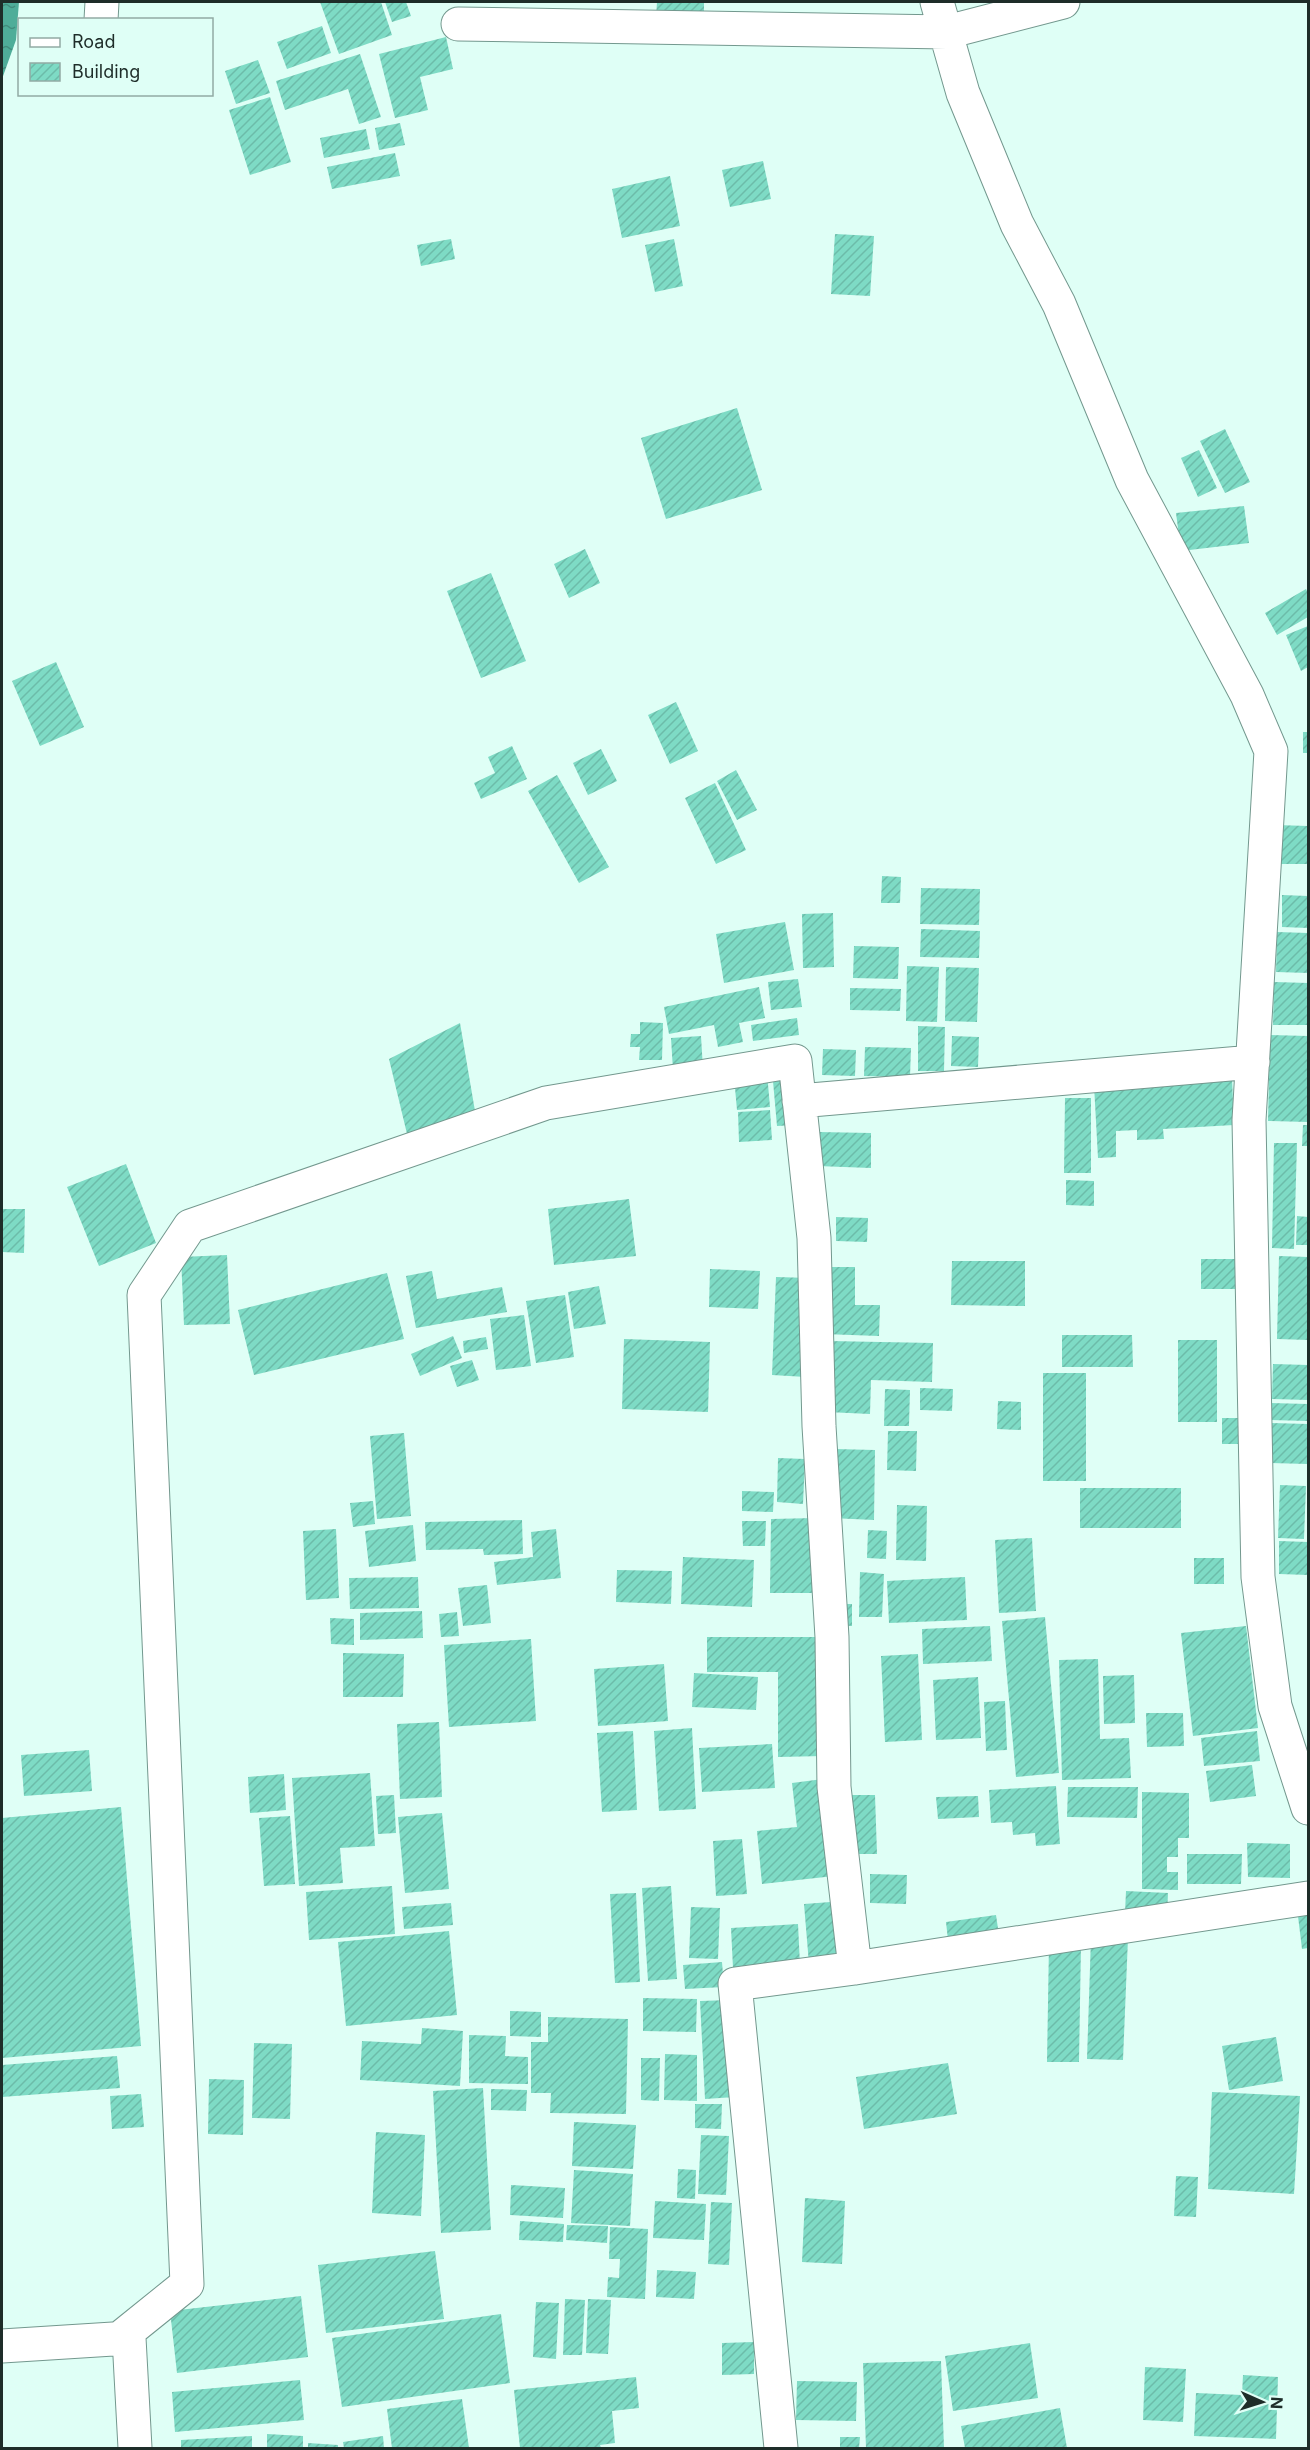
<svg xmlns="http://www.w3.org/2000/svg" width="1310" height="2450" viewBox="0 0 1310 2450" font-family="Inter,sans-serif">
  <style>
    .water { fill: url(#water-ripples) }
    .building { fill: url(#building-hatch) }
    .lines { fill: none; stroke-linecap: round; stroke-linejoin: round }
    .minor-casing { stroke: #73988e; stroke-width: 35 }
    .minor { stroke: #fff; stroke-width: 33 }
  </style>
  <defs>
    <pattern id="water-ripples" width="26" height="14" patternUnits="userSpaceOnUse" patternTransform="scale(1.5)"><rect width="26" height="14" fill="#4fad99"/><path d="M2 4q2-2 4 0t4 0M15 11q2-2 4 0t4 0" fill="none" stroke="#418d7d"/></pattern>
    <pattern id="building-hatch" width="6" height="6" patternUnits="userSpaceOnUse" patternTransform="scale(1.5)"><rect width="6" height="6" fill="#7edbc5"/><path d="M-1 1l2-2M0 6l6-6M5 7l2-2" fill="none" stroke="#6cbca9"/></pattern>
  </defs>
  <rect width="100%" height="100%" fill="#dffff6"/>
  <path class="water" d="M2 2H19L16 40 2 79Z"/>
  <path class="building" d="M320 2H381L392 35 339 54Z
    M385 2H406L411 16 392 22Z
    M657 2H704V20L656 17Z
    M322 26 331 53 287 69 277 42Z
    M446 37 453 69 420 77 428 110 395 118 379 54Z
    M360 54 381 117 359 124 348 89 285 110 276 81Z
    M258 60 270 93 236 104 225 71Z
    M270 97 291 162 250 175 229 110Z
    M400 123 405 145 379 150 375 128Z
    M366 129 370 149 324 158 320 138Z
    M395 153 400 176 332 189 327 167Z
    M763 161 771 199 730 207 722 170Z
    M670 176 680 226 622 238 612 189Z
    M835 234 874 236 870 296 831 294Z
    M451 239 455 259 421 266 417 245Z
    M674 239 683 286 655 292 645 245Z
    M737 408 762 490 666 519 641 438Z
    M1225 429 1250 482 1225 493 1200 441Z
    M1199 450 1217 488 1198 497 1181 458Z
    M1244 506 1249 543 1181 551 1176 513Z
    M585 549 600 583 569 598 554 564Z
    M491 573 526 661 481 678 447 591Z
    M1306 589 1308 593V617L1277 635 1265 613Z
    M1308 626V667L1301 671 1286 635Z
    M56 662 84 727 40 746 12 681Z
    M676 702 698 751 670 764 648 715Z
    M1303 732H1308V753H1303Z
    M512 746 527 779 481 799 474 783 495 773 488 757Z
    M601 749 617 781 588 795 573 763Z
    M736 770 757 810 737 820 717 781Z
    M557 775 609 867 579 883 528 791Z
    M715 783 746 850 716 864 685 798Z
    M1276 825 1308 826V864H1275Z
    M882 876 901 877 900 903H881Z
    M921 888 980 889 979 925 920 924Z
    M1282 895 1308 896V928L1282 927Z
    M833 913 834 967 803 968 802 914Z
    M785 922 794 970 724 983 716 934Z
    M921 929 980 931 979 958 920 957Z
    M1277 932 1308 933V973L1276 972Z
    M854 946 899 947 898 979 853 978Z
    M907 966 939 967 937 1022 906 1021Z
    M946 967 979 968 977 1022 945 1021Z
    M798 979 802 1007 771 1010 768 982Z
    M1274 982 1308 983V1025H1273Z
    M759 987 765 1018 739 1023 743 1042 718 1047 714 1025 669 1034 664 1007Z
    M850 988 901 989 900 1011 850 1010Z
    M797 1018 799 1035 753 1041 751 1025Z
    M640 1022 663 1023 662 1060H639L640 1047H630L631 1034H640Z
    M460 1023 476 1117 408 1138 389 1059Z
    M918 1026 945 1027 944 1071H918Z
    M1270 1035 1308 1036V1122L1268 1121Z
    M701 1036 703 1069 673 1070 671 1038Z
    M952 1036 979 1037 978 1067 951 1066Z
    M865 1047 911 1048 910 1077 864 1076Z
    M823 1049 856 1050 855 1076 822 1075Z
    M792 1068 796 1125 777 1126 772 1070Z
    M767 1073 770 1107 737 1110 734 1077Z
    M1232 1078 1234 1125 1163 1129 1164 1139 1137 1140V1130L1116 1131V1157L1098 1158 1094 1085Z
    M1065 1098H1091V1173H1064Z
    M770 1110 772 1140 739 1142 738 1112Z
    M1303 1125H1308V1146H1302Z
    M818 1132 871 1133V1168L817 1166Z
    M1274 1143H1297L1294 1249 1272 1248Z
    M126 1164 156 1243 99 1266 67 1187Z
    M1066 1180 1094 1181V1206L1066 1205Z
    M629 1199 636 1256 554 1265 548 1209Z
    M2 1209H25L24 1253 2 1252Z
    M1297 1216 1308 1217V1245H1296Z
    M836 1217 868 1218 867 1242 836 1241Z
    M227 1255 230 1324 184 1325 181 1257Z
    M1279 1256 1308 1257V1340L1277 1339Z
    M1201 1259H1239V1289H1201Z
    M952 1261H1025V1306L951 1305Z
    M825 1267H855V1305H880L879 1336 823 1334Z
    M710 1269 760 1271 758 1309 709 1307Z
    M432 1271 437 1299 502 1287 507 1312 416 1328 406 1276Z
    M387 1273 404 1339 254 1375 238 1310Z
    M776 1277 810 1278 806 1377 772 1375Z
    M599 1286 606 1324 574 1329 568 1292Z
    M565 1295 574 1357 536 1363 526 1301Z
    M524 1315 531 1366 496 1370 490 1319Z
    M1062 1335H1132L1133 1367H1062Z
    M453 1336 462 1358 420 1376 411 1354Z
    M486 1337 488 1349 464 1353 463 1341Z
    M624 1339 710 1342 708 1412 622 1409Z
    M1178 1340H1217V1422H1178Z
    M829 1341 933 1343 932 1382 871 1380 870 1414 827 1412Z
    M472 1360 479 1380 457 1387 450 1366Z
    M1273 1364 1308 1365V1400L1272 1399Z
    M1043 1373H1086V1481H1043Z
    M920 1388 953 1389 952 1411 920 1410Z
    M885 1389 910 1390 909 1426H884Z
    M998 1401 1021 1402V1430L997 1429Z
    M1267 1403 1308 1404V1421L1266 1420Z
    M1222 1418H1249V1444H1222Z
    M1271 1423 1308 1424V1464L1270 1463Z
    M888 1431H917L916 1471 887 1470Z
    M404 1433 411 1516 377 1519 370 1436Z
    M834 1449 875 1450 874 1520 831 1518Z
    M778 1458 805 1459 803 1504 777 1502Z
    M1280 1485 1306 1486 1304 1539 1278 1538Z
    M1080 1488H1181V1528H1080Z
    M742 1491 774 1492 773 1512 742 1511Z
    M373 1501 375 1524 353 1527 350 1503Z
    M897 1505 927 1506 926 1561 896 1560Z
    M815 1518 814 1593H770L771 1519Z
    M522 1520 523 1554 484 1555 483 1549 426 1550 425 1522Z
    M742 1521H766L765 1546H743Z
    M413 1525 416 1561 369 1567 365 1531Z
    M336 1529 339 1598 306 1600 303 1531Z
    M556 1529 561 1578 497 1585 494 1562 533 1557 531 1532Z
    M868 1530 887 1531 886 1559 867 1558Z
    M1032 1538 1036 1611 999 1613 995 1540Z
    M1279 1541 1308 1542V1575L1279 1574Z
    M683 1557 754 1560 752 1607 681 1604Z
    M1194 1558H1224V1584H1194Z
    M617 1570 672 1571 671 1604 616 1602Z
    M860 1572 884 1574 882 1617H859Z
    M418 1577 419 1608 350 1609 349 1578Z
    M965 1577 967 1620 889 1623 887 1581Z
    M487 1585 491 1623 463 1626 458 1588Z
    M835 1604H852V1626L835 1625Z
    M422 1611 423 1638 360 1640V1613Z
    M457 1612 459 1636 441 1637 439 1614Z
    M1045 1617 1059 1773 1016 1777 1002 1621Z
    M330 1618 354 1619V1645L331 1644Z
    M990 1626 992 1661 923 1664 922 1629Z
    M1246 1626 1258 1728 1193 1736 1181 1633Z
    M707 1637H823L824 1756 778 1757V1672H707Z
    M531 1639 536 1721 449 1727 444 1645Z
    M343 1653 404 1654 403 1697H343Z
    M918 1654 922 1740 885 1742 881 1656Z
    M1098 1659 1100 1739 1129 1738 1131 1778 1062 1780 1059 1660Z
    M664 1664 668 1721 598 1726 594 1669Z
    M694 1673 758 1677 756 1710 692 1707Z
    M1134 1675 1135 1723 1104 1724 1103 1676Z
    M978 1677 981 1738 936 1740 933 1680Z
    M1005 1701 1007 1750 986 1751 984 1702Z
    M1146 1713H1183L1184 1746 1147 1747Z
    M439 1722 442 1797 400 1799 397 1724Z
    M692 1728 696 1809 659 1811 654 1731Z
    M633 1731 637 1810 602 1812 597 1733Z
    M1257 1731 1260 1761 1204 1766 1201 1738Z
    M772 1744 775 1788 702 1792 699 1748Z
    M89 1750 92 1791 24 1796 21 1755Z
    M1252 1765 1256 1796 1210 1802 1206 1771Z
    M370 1773 375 1846 340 1848 343 1883 299 1886 292 1778Z
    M284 1774 286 1810 250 1813 248 1777Z
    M823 1779 834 1876 762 1884 757 1831 797 1827 792 1783Z
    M1056 1786 1060 1844 1036 1846 1035 1833 1013 1835 1012 1822 991 1823 989 1790Z
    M1068 1787H1138L1137 1818 1067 1817Z
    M1142 1792 1189 1793V1838H1178V1857H1167V1872H1178V1890L1142 1889Z
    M394 1795 396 1833 378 1834 376 1796Z
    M848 1795H875L877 1854H849Z
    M978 1796 979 1817 938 1819 936 1797Z
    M121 1807 141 2046 2 2058V1818Z
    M442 1813 449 1889 405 1893 398 1817Z
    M290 1816 295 1884 264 1886 259 1818Z
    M742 1839 747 1894 716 1896 713 1841Z
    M1247 1843 1290 1844V1878L1248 1877Z
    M1187 1854H1242L1241 1884H1187Z
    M870 1874 907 1875 906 1904 870 1903Z
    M392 1886 395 1934 309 1940 306 1892Z
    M671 1886 677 1979 648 1981 642 1888Z
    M1126 1891 1168 1893 1167 1915 1125 1913Z
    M636 1893 640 1982 615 1983 610 1894Z
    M844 1901 849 1961 809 1964 804 1904Z
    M451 1903 453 1925 404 1929 402 1907Z
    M691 1907 720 1908 718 1959 689 1958Z
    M1308 1907V1948L1302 1949 1297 1908Z
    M996 1915 1000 1942 949 1949 946 1922Z
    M798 1924 800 1965 733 1968 731 1928Z
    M449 1931 457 2015 346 2026 338 1942Z
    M1091 1937 1128 1938 1123 2060 1087 2059Z
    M1049 1943 1081 1944 1079 2062H1047Z
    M722 1962 724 1987 685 1989 683 1965Z
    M643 1998 697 1999 696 2032 643 2031Z
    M730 2000 735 2097 705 2099 700 2001Z
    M510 2011 541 2012V2037L510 2036Z
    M548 2017 628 2019 626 2114 550 2113 551 2093H531V2042H548Z
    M422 2028 463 2031 460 2086 360 2080 362 2041 421 2044Z
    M469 2035 506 2036 505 2056 528 2057V2084L469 2083Z
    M1276 2037 1283 2081 1229 2090 1222 2046Z
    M254 2043 292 2044 290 2119 252 2118Z
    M665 2054 697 2055V2101L664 2100Z
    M117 2056 120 2088 2 2097V2065Z
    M641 2058H660L659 2101 641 2100Z
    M948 2063 957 2114 864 2129 856 2077Z
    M209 2079 244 2080 243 2135 208 2134Z
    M483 2088 491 2230 441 2233 433 2091Z
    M491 2089 527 2090 526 2111 491 2110Z
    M1212 2092 1300 2096 1294 2194 1208 2189Z
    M141 2094 144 2127 112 2129 110 2096Z
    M695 2104H722L721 2129 695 2128Z
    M574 2122 636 2125 633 2169 572 2166Z
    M376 2132 425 2135 421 2216 372 2213Z
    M701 2135 729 2136 726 2195 698 2194Z
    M678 2169 696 2170 695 2199 677 2198Z
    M574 2170 633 2174 630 2226 571 2223Z
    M1176 2176 1198 2177 1196 2217 1174 2216Z
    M511 2185 565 2188 563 2218 510 2215Z
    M805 2198 845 2201 842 2264 802 2262Z
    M655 2201 706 2204 704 2240 653 2238Z
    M711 2202 732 2203 729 2265 708 2264Z
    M520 2221 564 2224 563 2242 519 2240Z
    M567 2225 608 2226 607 2243 566 2240Z
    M610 2227 648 2229 645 2299 607 2297 608 2277 619 2278 620 2259H609Z
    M435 2251 444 2319 326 2333 318 2265Z
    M657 2270 696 2272 694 2299 656 2297Z
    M301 2296 308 2357 177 2373 170 2311Z
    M565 2299 585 2300 582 2355H563Z
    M588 2299 611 2300 608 2354 586 2353Z
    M536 2302 559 2303 556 2359 533 2357Z
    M501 2314 510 2383 342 2407 332 2338Z
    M754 2342V2374L722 2375V2343Z
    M1030 2343 1038 2398 953 2411 945 2356Z
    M941 2361 944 2448H866L863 2363Z
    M1145 2367 1186 2369 1183 2422 1143 2420Z
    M1243 2375 1278 2377 1276 2439 1194 2436 1196 2393 1242 2395Z
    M636 2377 639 2408 612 2411 615 2443 600 2445 601 2448H520L514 2390Z
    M300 2380 304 2420 175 2432 172 2392Z
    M797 2381 857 2382 856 2421 796 2420Z
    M462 2399 469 2448H392L387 2409Z
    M1060 2408 1067 2448H965L961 2426Z
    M267 2434 303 2436V2448H267Z
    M252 2436V2448H181V2440Z
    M383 2436 384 2448H344L343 2442Z
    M840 2437H860L859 2448H840Z
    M308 2443 338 2445V2448H308Z"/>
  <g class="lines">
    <defs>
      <path id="minor" d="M937 2 963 93 1017 224 1059 304 1132 480 1247 695 1271 751 1249 1120 1258 1577 1275 1706 1308 1808
        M101 20 102 2
        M458 24 947 32 1063 2
        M799 1101 1253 1062
        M120 2338 187 2284 144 1295 190 1226 546 1103 795 1061 814 1238 819 1426 832 1637 834 1787 855 1968 1308 1898
        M2 2346 129 2338 135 2448
        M781 2448 735 1984 855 1968"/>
    </defs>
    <use href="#minor" class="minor-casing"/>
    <use href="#minor" class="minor"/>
  </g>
  <rect width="1310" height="2450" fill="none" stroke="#1e2d29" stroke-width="6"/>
  <rect x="18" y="18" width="195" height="78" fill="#dffff6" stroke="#92aba4" stroke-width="1.5"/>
  <rect x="30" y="38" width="30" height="9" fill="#ffffff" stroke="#92aba4" stroke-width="1.5"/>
  <text x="72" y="48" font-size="18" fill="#1e2d29">Road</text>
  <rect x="30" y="63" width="30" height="18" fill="url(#building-hatch)" stroke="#92aba4" stroke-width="1.5"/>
  <text x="72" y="78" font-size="18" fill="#1e2d29">Building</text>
  <g transform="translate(1262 2402) rotate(93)" stroke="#dffff6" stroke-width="4.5" paint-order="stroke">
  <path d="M0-4.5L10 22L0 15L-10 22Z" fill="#1e2d29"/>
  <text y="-9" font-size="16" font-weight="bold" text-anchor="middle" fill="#1e2d29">N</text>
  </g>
</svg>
